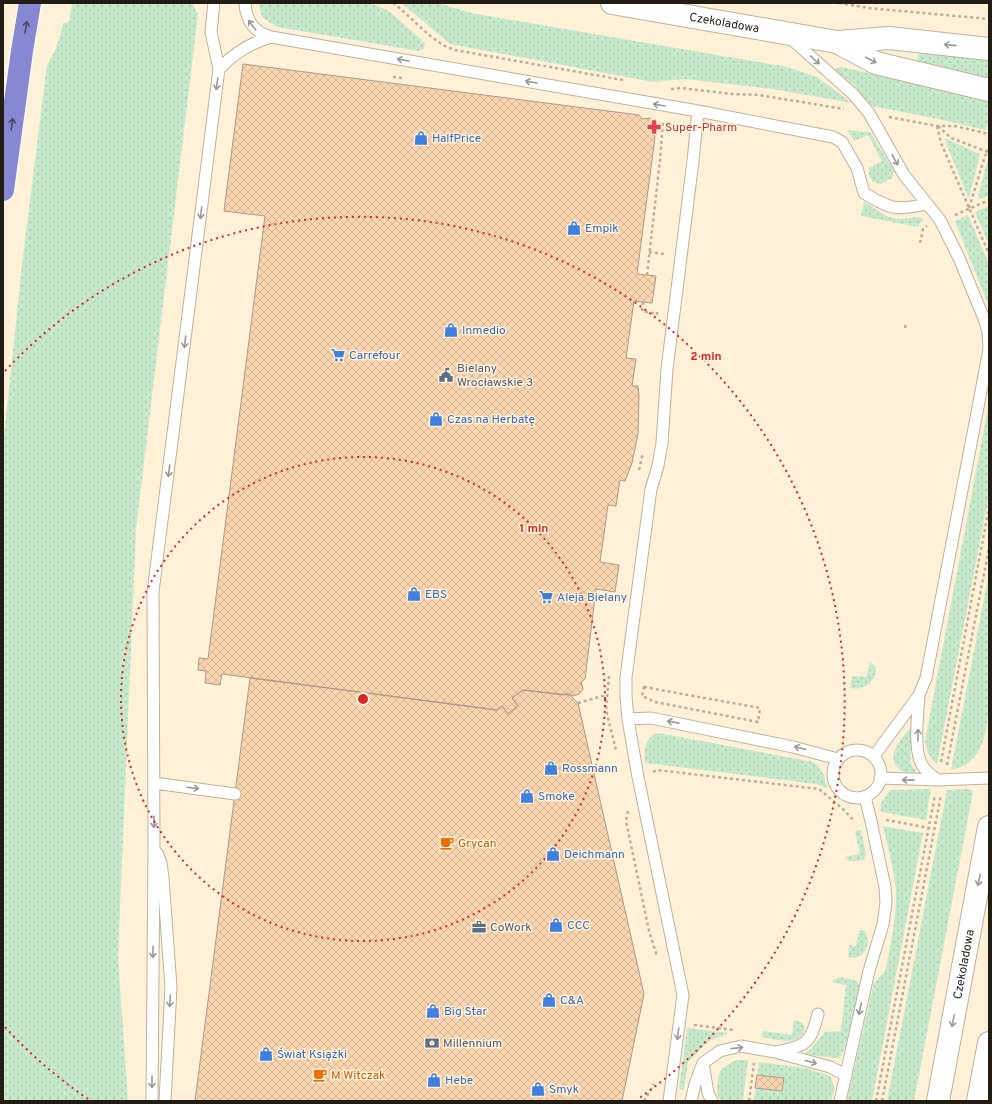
<svg xmlns="http://www.w3.org/2000/svg" width="992" height="1104" viewBox="0 0 992 1104" font-family="Overpass,sans-serif">
  <style>
    .grass { fill: url(#grass-dots) }
    .building { fill: url(#building-cross-hatch); stroke: #ac9986 }
    .lines { fill: none; stroke-linecap: round; stroke-linejoin: round }
    .lane-casing { stroke: #bfb19b; stroke-width: 13 }
    .street-casing { stroke: #bfb19b; stroke-width: 24 }
    .secondary-casing { stroke: #bfb19b; stroke-width: 24 }
    .highway-casing { stroke: #fff; stroke-width: 24 }
    .path { stroke: #b9ae9a; stroke-width: 2.5; stroke-dasharray: 3 3; stroke-linecap: butt }
    .lane { stroke: #fff; stroke-width: 11 }
    .street { stroke: #fff; stroke-width: 22 }
    .secondary { stroke: #fff; stroke-width: 22 }
    .highway { stroke: #8888d2; stroke-width: 22 }
    .oneway { stroke: #9c9995 }
    .oneway2 { stroke: #4b4860 }
    .ring { fill: none; stroke: #d62828; stroke-width: 2; stroke-dasharray: 2 4 }
    .labels { text-anchor: middle; stroke-width: 3; stroke-linejoin: round; paint-order: stroke }
    .street-label { font-size: 12px; fill: #221d14; stroke: #fff0d8 }
    .health-label { font-size: 12px; fill: #be3a42; stroke: #fff0d8; text-anchor: start }
    .shop-label { font-size: 12px; fill: #366cbe; stroke: #fff0d8; text-anchor: start }
    .service-label { font-size: 12px; fill: #4e5e75; stroke: #fff0d8; text-anchor: start }
    .food-label { font-size: 12px; fill: #c56008; stroke: #fff0d8; text-anchor: start }
    .centre { fill: #d62828; stroke: #fff0d8; stroke-width: 2 }
    .ring-label { font-size: 12px; text-anchor: middle; font-weight: bold; fill: #d62828; stroke: #fff0d8; stroke-width: 3; stroke-linejoin: round; paint-order: stroke }
  </style>
  <defs>
    <pattern id="grass-dots" width="8" height="8" patternUnits="userSpaceOnUse"><rect width="8" height="8" fill="#c7e9cb"/><path d="M2 2h.1M6 6h.1" fill="none" stroke="#abc7ad" stroke-width="1.8" stroke-linecap="round"/></pattern>
    <pattern id="building-cross-hatch" width="8" height="8" patternUnits="userSpaceOnUse"><rect width="8" height="8" fill="#f9d5af"/><path d="M0 0l8 8M0 8l8-8" fill="none" stroke="#d5b696"/></pattern>
  </defs>
  <rect width="100%" height="100%" fill="#fff0d8"/>
  <path class="grass" d="M72 3H192L198 14 136 529 118 957 128 1101H3V446L22 265 47 65C56 51 60 39 63 23L69 22Z
    M258 3H362L375 5 389 11 425 43 424 49 419 51 277 27 262 17Z
    M400 3H438L471 13 788 67 817 77 852 103 773 89 685 79 653 82 450 44 405 6Z
    M921 53 989 60V80L919 63 917 59 918 55Z
    M842 67 989 101V120L986 129 985 130 943 120 872 106 854 85 835 70 836 68Z
    M847 130 870 132 894 171 892 178 881 184 873 182 869 175V168L882 161 868 135 854 141Z
    M944 138 980 154 969 198 968 197Z
    M988 158H989V196L979 199 978 196Z
    M864 202 888 217 900 219 920 217 924 221 920 222 918 227 861 216Z
    M989 206V245L975 212Z
    M968 215 989 264V307L955 221Z
    M989 403V495L937 764C929 758 927 751 925 741Z
    M989 573C989 601 989 628 989 656 989 682 992 730 978 752 971 763 963 767 951 770Z
    M870 662 876 668C876 682 864 691 850 688L852 676 866 677Z
    M913 725 910 754 911 764 917 773C907 773 900 773 895 764 888 750 905 735 913 725Z
    M656 733 664 734 813 762C823 768 824 776 827 788L816 784 645 763C644 750 644 740 656 733Z
    M931 789 926 820 881 812V803L890 790Z
    M970 789 973 792 914 1101H887L947 790Z
    M883 826 923 833 872 1101H847L874 983C878 977 883 975 886 969 890 947 895 924 896 902 897 877 888 850 883 826Z
    M861 830 866 854 864 860 861 861H849L845 857 860 854 855 831Z
    M863 930C872 938 868 953 858 957 855 958 850 957 848 958L849 945 856 946 859 931Z
    M839 977 856 980 860 986 844 1050 840 1058H834L804 1054 811 1049 825 1032 841 1031 846 985 831 982Z
    M794 1020 802 1023 805 1027C801 1048 776 1039 762 1037L763 1031 792 1035Z
    M687 1028 729 1033 709 1041 688 1062 684 1090 679 1089Z
    M736 1060H748L743 1101H721C714 1092 718 1079 721 1069Z
    M759 1062 805 1068 830 1076C835 1085 836 1090 831 1101H754Z"/>
  <path class="building" d="M243 64 639 115 642 119 650 118 655 122 656 128 653 133 655 137 637 274 656 276 652 303 634 301 626 358 636 359 632 386H638L639 396 638 434 632 463 625 481 620 480 616 506 608 505 600 562 619 565 615 592 596 589 585 679 581 682 583 689 579 694 573 696 567 693 564 695 523 690 512 698 518 706 508 714 502 706 497 710 222 674 220 685 205 683 206 671 198 670 199 658 208 659 265 216 224 211Z
    M250 678 497 710 502 706 508 714 518 706 512 698 523 690 570 695 578 703 644 994 622 1101H195Z
    M757 1075 784 1078 782 1091 755 1088Z"/>
  <g class="lines">
    <defs>
      <path id="lane" d="M245 3C246 21 254 32 271 37L698 111 833 137 842 142 857 168 864 193C890 209 896 211 926 204
        M789 37 853 94 869 113 904 175 940 220 959 258 985 321 988 332 989 348 988 355 926 678 919 695 874 756
        M219 69C234 53 250 43 271 37
        M919 695C918 714 913 749 922 765 925 771 932 776 938 780
        M628 719 651 718 793 747 838 759
        M833 774a24 24 0 1 1 48 0a24 24 0 1 1-48 0Z
        M880 778 938 780 989 778
        M154 783 235 794
        M157 853 161 863 163 878 171 987 165 1101
        M777 1052C806 1046 811 1043 818 1014
        M703 1063 708 1093 712 1101
        M152 1101 154 844 153 592 219 69 211 32 214 3
        M669 1101 683 995 638 777 628 719 626 696V677L651 489 658 466 662 443 667 369 693 161 698 111
        M691 1101 695 1084 703 1063 720 1051 741 1046 775 1052 830 1067 846 1075
        M840 1101 869 971 883 924 886 903 885 887 871 821 865 797"/>
      <g id="street">
        <path id="s1" d="M938 1101 989 827"/>
        <path d="M978 1101 989 1043"/>
      </g>
      <g id="secondary">
        <path id="s2" d="M612 3 837 42 889 38 989 49"/>
        <path d="M837 42 876 63 989 90"/>
      </g>
      <path id="highway" d="M3 190 22 51 30 3"/>
    </defs>
    <use href="#lane" class="lane-casing"/>
    <use href="#street" class="street-casing"/>
    <use href="#secondary" class="secondary-casing"/>
    <use href="#highway" class="highway-casing"/>
    <path class="path" d="M393 3C414 18 430 42 455 50L623 80
      M839 3 868 8 989 19
      M393 77 402 78 404 76
      M671 89 681 88 732 94 759 95 844 109
      M889 117 937 126H955L989 134
      M937 126 941 143 989 254
      M938 126 951 138 988 152
      M969 208 985 156 989 149
      M955 215 989 200
      M920 243 923 229 927 226
      M649 252 664 254V256
      M647 275 660 160 663 121
      M643 302 642 311 657 314V312
      M905 328 906 323
      M639 470 643 453
      M609 676 606 710 616 750
      M644 687 760 708 758 722 655 702 642 696Z
      M578 703 606 695
      M941 762 989 507
      M947 765 989 548
      M653 772 657 770 819 789 844 810 854 821
      M628 811 626 821 649 931 657 956
      M886 820 935 829
      M694 1025 734 1030
      M644 1101 654 1084
      M749 1101 754 1063
      M876 1101 935 795
      M882 1101 941 795"/>
    <use href="#lane" class="lane"/>
    <use href="#street" class="street"/>
    <use href="#secondary" class="secondary"/>
    <use href="#highway" class="highway"/>
  </g>
  <defs><path id="oneway-shaft" d="M-6 0H5M1.5-3L5.5 0L1.5 3" fill="none" stroke-width="1.6" stroke-linecap="round" stroke-linejoin="round"/></defs>
  <g class="oneway">
    <use href="#oneway-shaft" transform="translate(252 25) rotate(-127)"/>
    <use href="#oneway-shaft" transform="translate(950 45) rotate(-174)"/>
    <use href="#oneway-shaft" transform="translate(403 60) rotate(-170)"/>
    <use href="#oneway-shaft" transform="translate(815 60) rotate(42)"/>
    <use href="#oneway-shaft" transform="translate(871 60) rotate(27)"/>
    <use href="#oneway-shaft" transform="translate(531 82) rotate(-170)"/>
    <use href="#oneway-shaft" transform="translate(217 84) rotate(98)"/>
    <use href="#oneway-shaft" transform="translate(659 105) rotate(-170)"/>
    <use href="#oneway-shaft" transform="translate(895 160) rotate(61)"/>
    <use href="#oneway-shaft" transform="translate(201 213) rotate(97)"/>
    <use href="#oneway-shaft" transform="translate(185 342) rotate(97)"/>
    <use href="#oneway-shaft" transform="translate(169 471) rotate(97)"/>
    <use href="#oneway-shaft" transform="translate(673 722) rotate(-169)"/>
    <use href="#oneway-shaft" transform="translate(918 735) rotate(-88)"/>
    <use href="#oneway-shaft" transform="translate(800 748) rotate(-165)"/>
    <use href="#oneway-shaft" transform="translate(908 780) rotate(-179)"/>
    <use href="#oneway-shaft" transform="translate(193 788) rotate(7)"/>
    <use href="#oneway-shaft" transform="translate(154 822) rotate(90)"/>
    <use href="#oneway-shaft" transform="translate(979 880) rotate(101)"/>
    <use href="#oneway-shaft" transform="translate(153 952) rotate(91)"/>
    <use href="#oneway-shaft" transform="translate(170 1001) rotate(93)"/>
    <use href="#oneway-shaft" transform="translate(860 1009) rotate(103)"/>
    <use href="#oneway-shaft" transform="translate(953 1021) rotate(101)"/>
    <use href="#oneway-shaft" transform="translate(678 1034) rotate(97)"/>
    <use href="#oneway-shaft" transform="translate(737 1048) rotate(-6)"/>
    <use href="#oneway-shaft" transform="translate(811 1062) rotate(15)"/>
    <use href="#oneway-shaft" transform="translate(152 1082) rotate(90)"/>
  </g>
  <g class="oneway2">
    <use href="#oneway-shaft" transform="translate(26 27) rotate(-80)"/>
    <use href="#oneway-shaft" transform="translate(12 124) rotate(-82)"/>
  </g>
  <g class="ring">
    <circle cx="363" cy="699" r="242"/>
    <path d="M88 1099A485 485 0 0 1 5 1027M5 371A485 485 0 1 1 638 1099"/>
  </g>
  <defs>
    <symbol id="pharmacy-bare" viewBox="-9 -9 18 18"><path d="M-2-6h4v4h4v4h-4v4h-4v-4h-4v-4h4Z" fill="#e0444e" stroke="#fff0d8" stroke-width="2.5" paint-order="stroke"/></symbol>
    <symbol id="shop-bare" viewBox="-9 -9 18 18"><path d="M-5-2.5h2.3a2.7 3.5 0 0 1 5.4 0H5L5.5 6h-11ZM-1.5-2.5h3a1.5 2.3 0 0 0-3 0Z" fill="#3f7fe0" stroke="#fff0d8" stroke-width="2.5" paint-order="stroke"/></symbol>
    <symbol id="supermarket-bare" viewBox="-9 -9 18 18"><path d="M-6-5.5h2.5l.6 2H6L4.5 2H-2.5L-4.4-4H-6ZM-1.5 3.2a1.3 1.3 0 1 0 .1 0ZM3 3.2a1.3 1.3 0 1 0 .1 0Z" fill="#3f7fe0" stroke="#fff0d8" stroke-width="2.5" paint-order="stroke"/></symbol>
    <symbol id="civic-bare" viewBox="-9 -9 18 18"><path d="M-.6-6.5H3V-4.5H.6V-3L4-1V1h2V6H-6V1h2V-1L-.6-3ZM-1.2 2.5V6h2.4V2.5Z" fill="#5c6f8a" stroke="#fff0d8" stroke-width="2.5" paint-order="stroke"/></symbol>
    <symbol id="cafe-bare" viewBox="-9 -9 18 18"><path d="M-5.5-4.5H6V0H3Q3 3.5 0 3.5H-2.5Q-5.5 3.5-5.5 0ZM3-3.2v2h1.7v-2ZM-6 4.5H4V6H-6Z" fill="#e8710a" stroke="#fff0d8" stroke-width="2.5" paint-order="stroke"/></symbol>
    <symbol id="office-bare" viewBox="-9 -9 18 18"><path d="M-6-3h4V-5.5h4V-3h4V5H-6ZM-1-4.5V-3h2v-1.5ZM-6 0V1H6V0Z" fill="#5c6f8a" stroke="#fff0d8" stroke-width="2.5" paint-order="stroke"/></symbol>
    <symbol id="bank-bare" viewBox="-9 -9 18 18"><path d="M-6-4H6V4H-6ZM0-2.3a2.3 2.3 0 1 0 0 4.6a2.3 2.3 0 1 0 0-4.6Z" fill="#5c6f8a" stroke="#fff0d8" stroke-width="2.5" paint-order="stroke"/></symbol>
  </defs>
  <g fill-rule="evenodd">
    <use href="#pharmacy-bare" x="644" y="117" width="20" height="20"/>
    <use href="#shop-bare" x="411" y="128" width="20" height="20"/>
    <use href="#shop-bare" x="564" y="218" width="20" height="20"/>
    <use href="#shop-bare" x="441" y="320" width="20" height="20"/>
    <use href="#supermarket-bare" x="328" y="345" width="20" height="20"/>
    <use href="#civic-bare" x="436" y="365" width="20" height="20"/>
    <use href="#shop-bare" x="426" y="409" width="20" height="20"/>
    <use href="#shop-bare" x="404" y="584" width="20" height="20"/>
    <use href="#supermarket-bare" x="536" y="587" width="20" height="20"/>
    <use href="#shop-bare" x="541" y="758" width="20" height="20"/>
    <use href="#shop-bare" x="517" y="786" width="20" height="20"/>
    <use href="#cafe-bare" x="437" y="833" width="20" height="20"/>
    <use href="#shop-bare" x="543" y="844" width="20" height="20"/>
    <use href="#shop-bare" x="546" y="915" width="20" height="20"/>
    <use href="#office-bare" x="469" y="917" width="20" height="20"/>
    <use href="#shop-bare" x="539" y="990" width="20" height="20"/>
    <use href="#shop-bare" x="423" y="1001" width="20" height="20"/>
    <use href="#bank-bare" x="422" y="1033" width="20" height="20"/>
    <use href="#shop-bare" x="256" y="1044" width="20" height="20"/>
    <use href="#cafe-bare" x="310" y="1065" width="20" height="20"/>
    <use href="#shop-bare" x="424" y="1070" width="20" height="20"/>
    <use href="#shop-bare" x="528" y="1079" width="20" height="20"/>
  </g>
  <g class="labels">
    <g class="street-label">
      <text dy="4" stroke="none"><textPath href="#s2" startOffset="114">Czekoladowa</textPath></text>
      <text dy="4" stroke="none"><textPath href="#s1" startOffset="139">Czekoladowa</textPath></text>
    </g>
    <g class="health-label">
      <text x="665" y="131">Super-Pharm</text>
    </g>
    <g class="shop-label">
      <text x="432" y="142">HalfPrice</text>
      <text x="585" y="232">Empik</text>
      <text x="462" y="334">Inmedio</text>
      <text x="349" y="359">Carrefour</text>
      <text x="447" y="423">Czas na Herbatę</text>
      <text x="425" y="598">EBS</text>
      <text x="557" y="601">Aleja Bielany</text>
      <text x="562" y="772">Rossmann</text>
      <text x="538" y="800">Smoke</text>
      <text x="564" y="858">Deichmann</text>
      <text x="567" y="929">CCC</text>
      <text x="560" y="1004">C&amp;A</text>
      <text x="444" y="1015">Big Star</text>
      <text x="277" y="1058">Świat Książki</text>
      <text x="445" y="1084">Hebe</text>
      <text x="549" y="1093">Smyk</text>
    </g>
    <g class="service-label">
      <text x="457" y="372">Bielany<tspan x="457" dy="14">Wrocławskie 3</tspan></text>
      <text x="490" y="931">CoWork</text>
      <text x="443" y="1047">Millennium</text>
    </g>
    <g class="food-label">
      <text x="458" y="847">Grycan</text>
      <text x="331" y="1079">M Witczak</text>
    </g>
  </g>
  <circle cx="363" cy="699" r="6" class="centre"/>
  <g class="ring-label">
    <text x="706" y="360">2 min</text>
    <text x="534" y="532">1 min</text>
  </g>
  <rect width="992" height="1104" fill="none" stroke="#221d14" stroke-width="8"/>
</svg>
